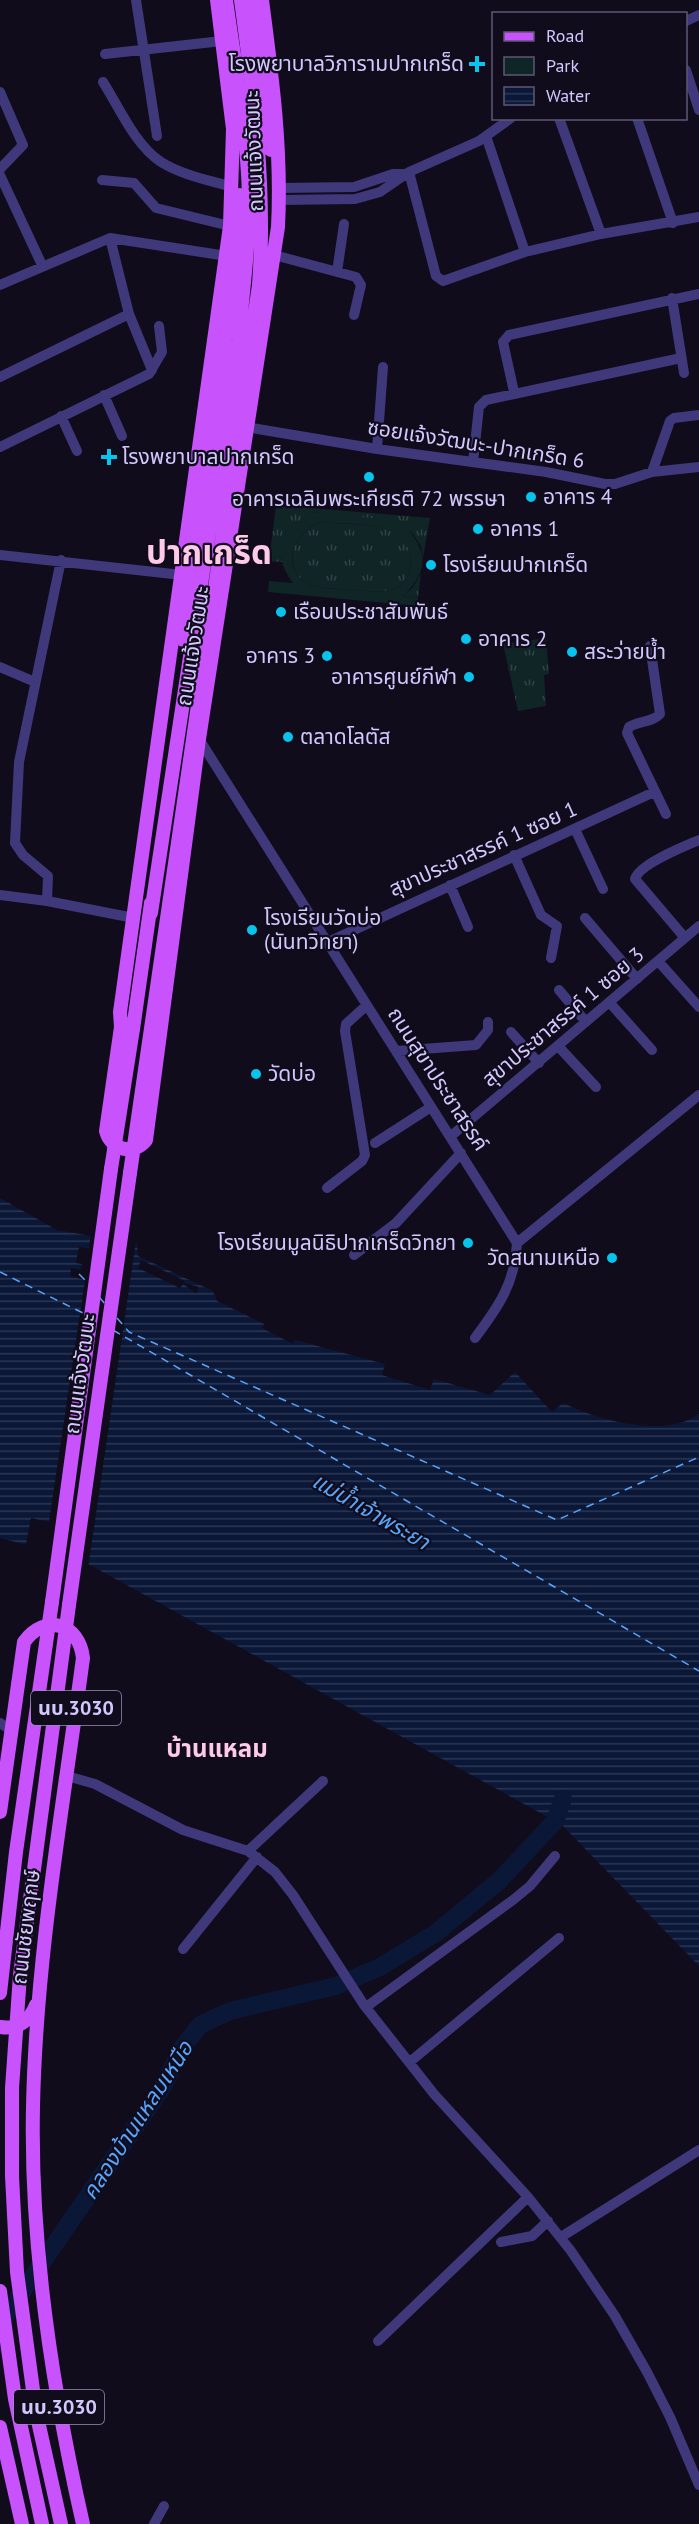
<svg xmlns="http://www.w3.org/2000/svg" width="699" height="2524" viewBox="0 0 699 2524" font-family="'PT Sans','Noto Sans Thai',sans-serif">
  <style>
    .grass { fill: url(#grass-tufts) }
    .green { fill: #0f2526; fill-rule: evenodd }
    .water { fill: url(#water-rules) }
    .pier { fill: #100c1c }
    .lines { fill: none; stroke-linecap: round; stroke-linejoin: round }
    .river { stroke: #0a1737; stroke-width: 18 }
    .ferry { stroke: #59a4fb; stroke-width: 1.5; stroke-dasharray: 8 6; stroke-linecap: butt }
    .minor { stroke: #3f387a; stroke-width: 10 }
    .major { stroke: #c852fb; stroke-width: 14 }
    .major-bridge { stroke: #c852fb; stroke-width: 14 }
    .poi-dot { fill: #06c4ec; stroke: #100c1c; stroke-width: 2 }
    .labels { text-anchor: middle; stroke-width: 4.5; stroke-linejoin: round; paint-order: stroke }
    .shield { fill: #100c1c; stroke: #9890ba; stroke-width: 1.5 }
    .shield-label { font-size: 20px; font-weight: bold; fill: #d2c8fe }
    .poi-label { font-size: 21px; fill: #d2c8fe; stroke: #100c1c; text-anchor: start }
    .street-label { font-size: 21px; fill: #d2c8fe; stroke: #100c1c }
    .water-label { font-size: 22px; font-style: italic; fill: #59a4fb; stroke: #100c1c }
    .quarter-label { font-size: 24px; font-weight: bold; fill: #fecae7; stroke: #100c1c }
    .town-label { font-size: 33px; font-weight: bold; fill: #fecae7; stroke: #100c1c }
  </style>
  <defs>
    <pattern id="grass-tufts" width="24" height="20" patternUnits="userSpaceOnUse" patternTransform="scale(1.5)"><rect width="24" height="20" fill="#0f2526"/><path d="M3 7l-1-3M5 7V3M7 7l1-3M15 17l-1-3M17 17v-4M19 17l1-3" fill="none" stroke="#314347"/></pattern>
    <pattern id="water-rules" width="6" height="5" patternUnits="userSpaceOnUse" patternTransform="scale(1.5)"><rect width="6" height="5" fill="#0a1737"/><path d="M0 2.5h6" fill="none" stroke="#2d3755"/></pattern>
  </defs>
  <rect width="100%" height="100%" fill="#100c1c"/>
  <path class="grass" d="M276 505 430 518 423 558 421 546 412 533 315 512 281 556 282 562 269 561Z
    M321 522C342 524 381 523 398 534 415 546 416 578 396 588 387 592 378 592 369 591 352 589 331 590 314 586 280 576 289 533 321 522Z
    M421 573 418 598 403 596 413 587Z
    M546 638 549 674 544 675 546 706 518 711 503 644Z"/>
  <path class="green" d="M314 512 400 521C427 547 432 569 403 596L418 598V606L268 592 269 581 293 583C269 551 284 531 314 512ZM321 522C341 524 381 523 397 534 415 546 416 578 396 588 387 592 378 592 369 591 352 589 331 590 314 586 280 576 289 533 321 522Z"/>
  <path class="water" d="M0 1198 57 1230 137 1244 138 1256 213 1291 217 1301 264 1324 262 1328 293 1344 295 1340 385 1364 382 1375 430 1390 434 1379 490 1395 515 1372 552 1412 563 1403C598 1420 664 1439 699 1414V1966L562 1825 92 1566 47 1550 0 1538Z"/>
  <path class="pier" d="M91 1233 136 1241 88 1568 26 1545 31 1518 49 1522 85 1280 70 1276 71 1268 81 1270 82 1264 76 1263 79 1247 89 1248Z
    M141 1260 185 1281 184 1283 199 1287 196 1293 183 1284 180 1288 138 1268Z"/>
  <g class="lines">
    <path class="river" d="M0 2324 164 2085 182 2048 200 2025 230 2011 336 1986 380 1967 436 1933 500 1880 555 1821 563 1799"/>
    <path class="ferry" d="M0 1272 85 1314
      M79 1274 89 1284
      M99 1297 106 1305
      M117 1318 129 1332 557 1520 699 1457
      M113 1330 699 1671"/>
    <path class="minor" d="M136 0 157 136
      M686 21 699 15
      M105 54 222 41
      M686 70 699 110
      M103 82C119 107 135 145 161 162 182 175 208 180 232 187
      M0 92 23 145 0 169
      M559 118 601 234
      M637 118 673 223
      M486 136 525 252
      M409 172 436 276 443 281 525 252 601 234 699 217
      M0 175 42 265
      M102 180 134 183 156 208 230 226
      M280 188 354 187 393 174H406
      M280 200 355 199 380 192 409 172 479 141 511 118
      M110 238 129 314 152 370
      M274 255 356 277 361 285 354 315
      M337 272 344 224
      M0 285 110 238 227 256
      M672 298 684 373
      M0 377 129 314
      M514 392 503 342 509 335 699 294
      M104 395 122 436
      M61 416 77 451
      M246 427 377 449 546 472 605 484H615L652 472 699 467
      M0 447 149 374 162 352 159 326
      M377 449 383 367
      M473 462 479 407 486 400 681 358
      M652 472 670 421 674 418 699 415
      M0 555 182 575
      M650 646 660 714C653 722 639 721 629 727L627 733 666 814
      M0 667 35 682
      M199 739 517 1243
      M575 829 603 889
      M514 855 541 915 557 926 551 958
      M450 885 468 927
      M0 895 47 901 134 918
      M47 901 48 876 23 855 15 843 19 762 61 560
      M585 918 637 979
      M685 938 635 879C639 864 685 846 699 840
      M328 942 654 792
      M658 961 699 1007
      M559 990 586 1022
      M610 1003 652 1050
      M511 1032 539 1063
      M558 1046 596 1087
      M396 1051 476 1045 488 1030V1022
      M451 1136 699 926
      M375 1143 431 1107
      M327 1188 362 1161 365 1155 345 1031 346 1024 367 1005
      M517 1243 699 1095
      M354 1255 396 1223 461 1153
      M475 1338C499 1306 515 1283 517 1243
      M0 1723 11 1730
      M67 1776 95 1784 183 1830 248 1851 275 1872 293 1895 364 2005 434 2094 528 2197 571 2251 615 2316 647 2372 670 2417 699 2485
      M248 1851 323 1781
      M183 1949 257 1857
      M366 2007 513 1900 530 1886 555 1856
      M411 2061 559 1938
      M561 2237 699 2150
      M501 2242 532 2236 548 2221
      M378 2341 528 2197
      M154 2524 164 2506"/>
    <path class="major" d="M217 0 233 129 230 226 120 1012 121 1027 106 1131C111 1150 133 1156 146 1140L199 739 278 227C282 150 272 76 262 0
      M241 0C254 95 266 189 259 285
      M252 0 271 150
      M211 440 240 228V195
      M133 1029 151 903
      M52 1602 111 1169
      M69 1605 130 1173
      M0 1812 24 1642C45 1613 79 1623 83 1658 63 1807 36 1957 33 2107 30 2247 52 2388 83 2524
      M0 2027C17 2030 30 2021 36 2005
      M0 2291 15 2399 42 2524
      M36 2412 61 2524
      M0 2427 22 2524"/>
    <path class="major-bridge" d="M183 640 211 440
      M151 913 238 341C243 292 249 244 249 195 247 130 235 65 226 0
      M111 1169 133 1029
      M130 1173 259 285
      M0 1993 16 1852 52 1602
      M36 2412 17 2272 12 2176V2088L20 1975 69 1605"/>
  </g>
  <g class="poi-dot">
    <path d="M474 55h6v6h6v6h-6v6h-6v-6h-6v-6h6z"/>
    <path d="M106 448h6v6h6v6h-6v6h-6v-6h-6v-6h6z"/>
    <circle cx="369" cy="477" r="6"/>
    <circle cx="531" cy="497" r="6"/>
    <circle cx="478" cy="529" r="6"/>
    <circle cx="431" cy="565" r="6"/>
    <circle cx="281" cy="612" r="6"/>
    <circle cx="466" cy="639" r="6"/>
    <circle cx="572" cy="652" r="6"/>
    <circle cx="327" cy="656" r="6"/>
    <circle cx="469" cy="677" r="6"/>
    <circle cx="288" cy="737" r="6"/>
    <circle cx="252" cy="930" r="6"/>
    <circle cx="256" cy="1074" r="6"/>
    <circle cx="468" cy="1243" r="6"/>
    <circle cx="612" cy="1258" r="6"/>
  </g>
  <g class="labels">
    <g class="shield">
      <rect x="31" y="1691" width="90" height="34" rx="4.5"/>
      <rect x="14" y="2390" width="90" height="34" rx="4.5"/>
    </g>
    <g class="shield-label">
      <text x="76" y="1715">นบ.3030</text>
      <text x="59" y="2414">นบ.3030</text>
    </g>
    <g class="poi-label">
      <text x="464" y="71" text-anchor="end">โรงพยาบาลวิภารามปากเกร็ด</text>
      <text x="122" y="464">โรงพยาบาลปากเกร็ด</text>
      <text x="543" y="504">อาคาร 4</text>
      <text x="369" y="506" text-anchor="middle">อาคารเฉลิมพระเกียรติ 72 พรรษา</text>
      <text x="490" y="536">อาคาร 1</text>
      <text x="443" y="572">โรงเรียนปากเกร็ด</text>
      <text x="293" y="619">เรือนประชาสัมพันธ์</text>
      <text x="478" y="646">อาคาร 2</text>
      <text x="584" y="659">สระว่ายน้ำ</text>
      <text x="315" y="663" text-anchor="end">อาคาร 3</text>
      <text x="457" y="684" text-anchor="end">อาคารศูนย์กีฬา</text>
      <text x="300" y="744">ตลาดโลตัส</text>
      <text x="264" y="925">โรงเรียนวัดบ่อ<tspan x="264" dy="24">(นันทวิทยา)</tspan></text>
      <text x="268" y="1081">วัดบ่อ</text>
      <text x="456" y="1250" text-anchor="end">โรงเรียนมูลนิธิปากเกร็ดวิทยา</text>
      <text x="600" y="1265" text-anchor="end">วัดสนามเหนือ</text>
    </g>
    <g class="street-label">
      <text transform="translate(254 151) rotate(-92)" y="7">ถนนแจ้งวัฒนะ</text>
      <text transform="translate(476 444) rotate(9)" y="7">ซอยแจ้งวัฒนะ-ปากเกร็ด 6</text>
      <text transform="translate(193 646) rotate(-81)" y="7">ถนนแจ้งวัฒนะ</text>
      <text transform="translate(483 849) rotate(-24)" y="7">สุขาประชาสรรค์ 1 ซอย 1</text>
      <text transform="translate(563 1017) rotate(-40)" y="7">สุขาประชาสรรค์ 1 ซอย 3</text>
      <text transform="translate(438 1079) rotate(57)" y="7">ถนนสุขาประชาสรรค์</text>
      <text transform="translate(80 1374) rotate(-82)" y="7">ถนนแจ้งวัฒนะ</text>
      <text transform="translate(26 1927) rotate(-83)" y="7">ถนนชัยพฤกษ์</text>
    </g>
    <g class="water-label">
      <text transform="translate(371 1511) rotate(30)" y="8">แม่น้ำเจ้าพระยา</text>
      <text transform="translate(137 2120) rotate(-57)" y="8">คลองบ้านแหลมเหนือ</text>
    </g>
    <g class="quarter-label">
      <text x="217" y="1757">บ้านแหลม</text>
    </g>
    <g class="town-label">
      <text x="209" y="564">ปากเกร็ด</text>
    </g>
  </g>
  <rect x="492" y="12" width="195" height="108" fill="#100c1c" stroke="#5e5776" stroke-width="1.5"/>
  <rect x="504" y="32" width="30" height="9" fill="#c852fb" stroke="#5e5776" stroke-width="1.5"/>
  <text x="546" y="42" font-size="18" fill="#d2c8fe">Road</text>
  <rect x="504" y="57" width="30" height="18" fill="#0f2526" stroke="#5e5776" stroke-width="1.5"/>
  <text x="546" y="72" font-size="18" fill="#d2c8fe">Park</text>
  <rect x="504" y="87" width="30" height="18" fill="url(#water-rules)" stroke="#5e5776" stroke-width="1.5"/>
  <text x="546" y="102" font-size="18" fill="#d2c8fe">Water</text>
</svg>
